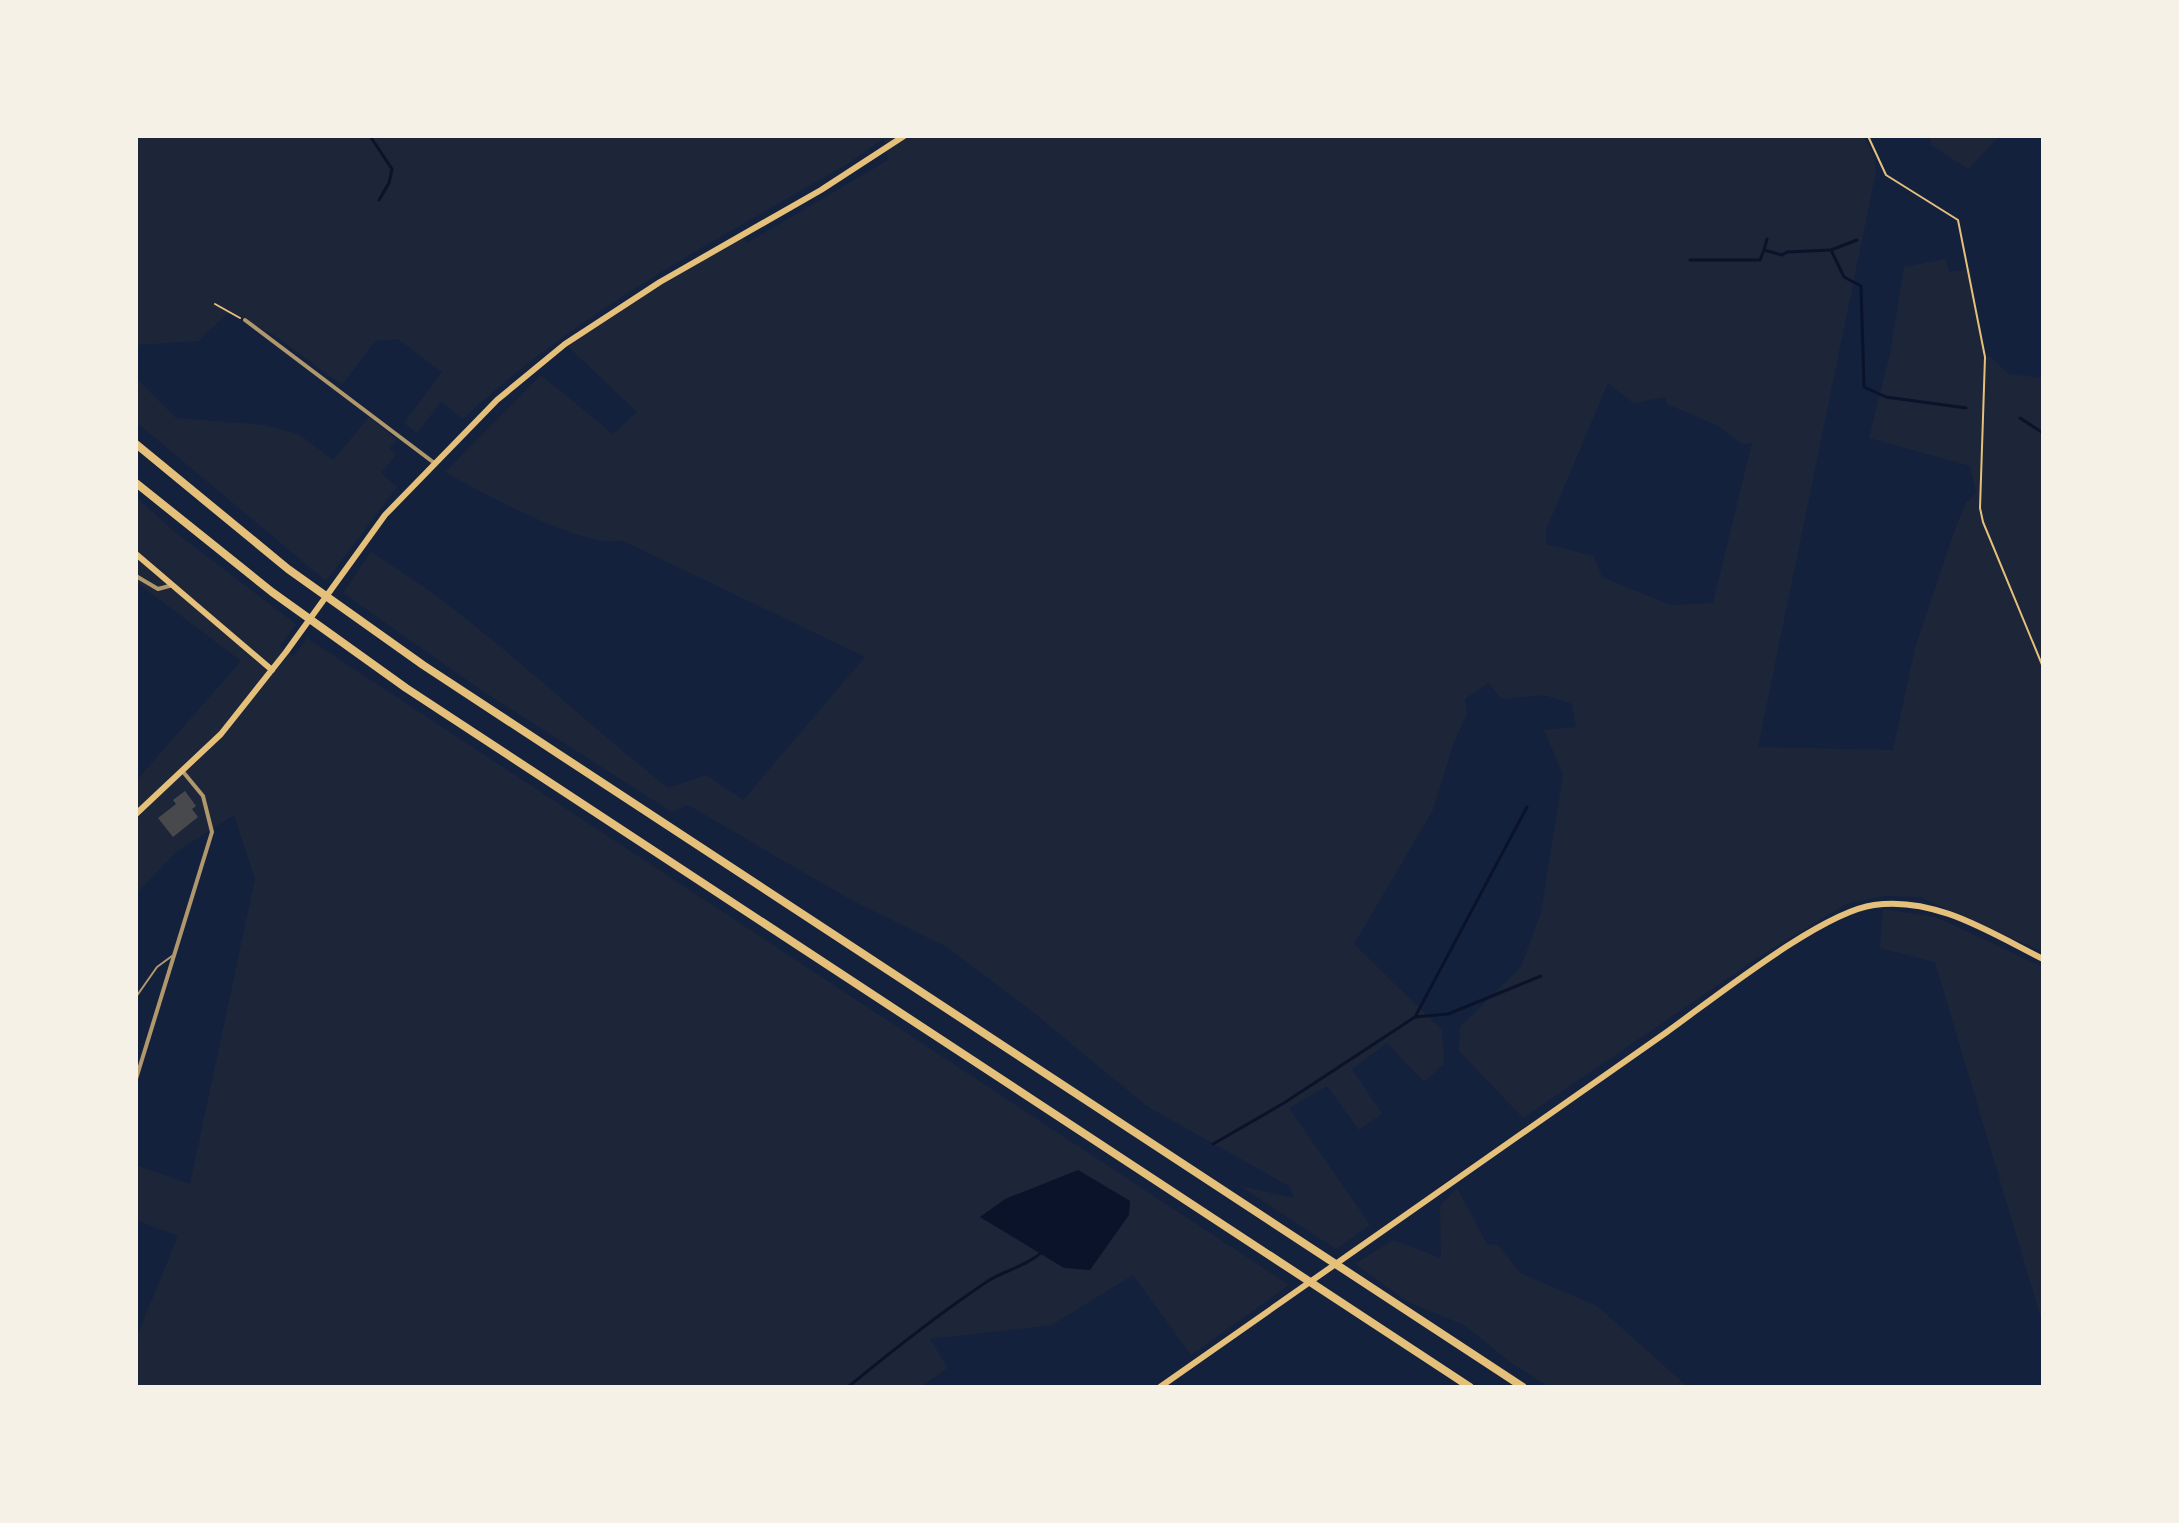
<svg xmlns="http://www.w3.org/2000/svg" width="2179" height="1523" viewBox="0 0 2179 1523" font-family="'PT Sans Narrow',sans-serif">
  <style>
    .green { fill: #1d2539; fill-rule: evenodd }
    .water { fill: #0b132b }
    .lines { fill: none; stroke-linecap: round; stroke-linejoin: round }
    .stream { stroke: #0b132b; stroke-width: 3 }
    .building { fill: #48494c }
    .path { stroke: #e5c07b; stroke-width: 2 }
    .service { stroke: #b1986c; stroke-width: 2 }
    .minor { stroke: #b1986c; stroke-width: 4 }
    .secondary { stroke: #e5c07b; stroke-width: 6 }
    .motorway { stroke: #e5c07b; stroke-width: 8 }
  </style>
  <rect width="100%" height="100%" fill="#14213d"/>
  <path class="green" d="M136 136H1863L1874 156 1876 172 1758 747 1893 750 1915 648 1958 521 1966 503 1976 493 1970 466 1869 438 1890 354 1904 267 1946 259 1949 272 1970 269 1985 357H1991L2008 374 2043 378V952L1920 897 1884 896 1846 904 1765 953 1523 1118 1459 1051 1460 1027 1521 967 1541 912 1563 775 1544 730 1576 727 1572 704 1544 695 1502 699 1488 683 1465 699 1467 714 1454 742 1433 810 1354 944 1442 1030 1444 1064 1424 1082 1387 1043 1352 1069 1382 1114 1359 1130 1327 1086 1289 1108 1370 1225 1336 1249 1240 1186 1294 1198 1289 1186 1148 1107 1028 1008 947 947 851 900 688 805 672 812 481 690 343 593 371 552C480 619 568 709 668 788L706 775 743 800 865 657 621 540C587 551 477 490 445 472L541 375 613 434 637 412 565 344 660 282 742 236 747 243 888 160 884 138 849 163C715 241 576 312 463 419L441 402 417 433 404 423 442 372 398 339 375 341 342 385 277 337 229 312 198 341 136 345ZM1608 383 1633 403 1666 397 1667 404 1718 426 1742 444 1752 443 1713 603 1671 605 1602 577 1594 556 1546 544V530Z
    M1929 136H2000L1968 169 1931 145Z
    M136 378 176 418 264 425 299 434 333 460 369 417 397 440 389 449 396 455 381 473 397 487 326 581 136 422Z
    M136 497 176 533 296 624 280 646 293 657 307 638 1289 1285 1191 1355 1133 1275 1052 1325 930 1339 948 1368 920 1387H136V1338L178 1236 136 1220V1165L190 1184 255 879 234 815 176 852 136 894V781L241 661 136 582Z
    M1883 909 1936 917 2043 967V1325L1935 962 1880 948Z
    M1457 1188 1487 1244 1498 1245 1520 1273 1597 1306 1688 1387H1549L1513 1364 1464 1325 1408 1302 1355 1264 1393 1240 1441 1258 1440 1206Z"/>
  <path class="water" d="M1078 1170 1130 1201 1129 1215 1090 1270 1064 1268 980 1217 1005 1199Z"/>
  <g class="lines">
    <path class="stream" d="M370 136 392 169 389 183 379 200
      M1764 250 1767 239
      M1831 250 1857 240
      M1690 260H1760L1764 250 1782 255 1787 252 1831 250 1844 277 1861 286 1864 387 1886 397 1966 408
      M2020 418 2043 433
      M1416 1015 1527 807
      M1213 1144 1284 1103 1415 1017 1448 1014 1541 976
      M848 1387C893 1350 940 1313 988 1281 1005 1270 1027 1266 1042 1252"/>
  </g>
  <path class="building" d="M185 791 196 806 192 809 198 817 173 837 158 818 176 804 173 800Z"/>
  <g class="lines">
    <path class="path" d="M1868 136 1886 175 1958 220 1985 357 1980 508 1983 522 2043 667
      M215 304 240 318"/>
    <path class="service" d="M136 997 157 967 172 956"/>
    <path class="minor" d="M245 320 433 462
      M136 576 158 589 173 585
      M136 1079 212 832 203 796 184 773"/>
    <path class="secondary" d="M136 554 272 670
      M136 814 221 734 286 652 385 515 497 400 565 344 660 282 821 190 904 136
      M1160 1387C1329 1270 1496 1151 1664 1034 1712 1000 1821 912 1874 905 1935 896 1991 933 2043 959"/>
    <path class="motorway" d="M136 444 288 569 423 665 1523 1387
      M136 483 272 592 406 688 1470 1387"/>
  </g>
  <rect width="2179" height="1523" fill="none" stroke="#f6f1e7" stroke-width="276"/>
</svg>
